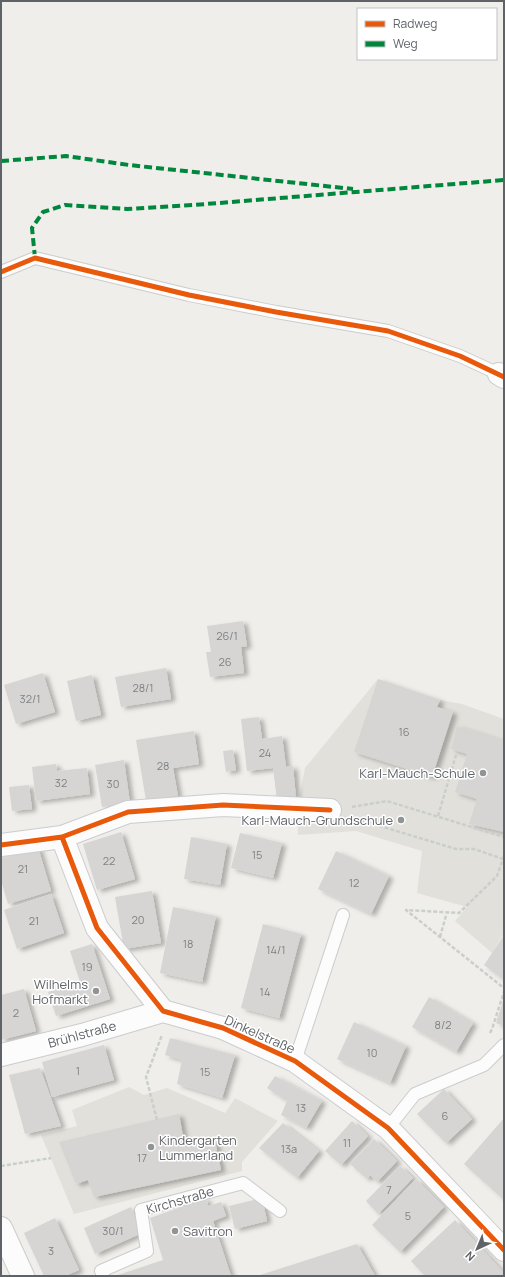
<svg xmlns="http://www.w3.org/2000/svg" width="505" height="1277" viewBox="0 0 505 1277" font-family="Manrope,sans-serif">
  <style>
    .education { fill: #e2e0da }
    .building { fill: #d6d5d3; filter: url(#shadow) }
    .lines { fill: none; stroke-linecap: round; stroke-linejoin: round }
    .service-casing { stroke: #cbcccc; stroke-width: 14 }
    .minor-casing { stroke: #cbcccc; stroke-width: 24 }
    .path { stroke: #cacfcc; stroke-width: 2.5; stroke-dasharray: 4 2; stroke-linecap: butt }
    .service { stroke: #fdfcfc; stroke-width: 12 }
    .minor { stroke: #fdfcfc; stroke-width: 22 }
    .quiet { stroke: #00873e; stroke-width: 4; stroke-dasharray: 8 4; stroke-linecap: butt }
    .cycleway-casing { stroke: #fff; stroke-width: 8 }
    .cycleway { stroke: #e8590c; stroke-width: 5 }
    .poi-dot { fill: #919496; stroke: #fff; stroke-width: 1.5 }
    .labels { text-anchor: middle; stroke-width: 3; stroke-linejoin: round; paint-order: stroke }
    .number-label { font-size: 11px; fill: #7e8184 }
    .poi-label { font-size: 13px; fill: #5f6368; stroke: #fff; text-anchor: end }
    .street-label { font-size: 13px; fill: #5f6368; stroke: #fff }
  </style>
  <defs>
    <filter id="shadow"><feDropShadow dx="4.5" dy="2.5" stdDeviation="2" flood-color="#0004"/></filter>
  </defs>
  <rect width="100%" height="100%" fill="#efeeea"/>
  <path class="education" d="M378 679 440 700 462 704 504 719V933L492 953 455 921 467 907 417 893 422 851 356 831 298 835 297 809 305 768Z
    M129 1087 144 1095 167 1088 225 1113 235 1098 278 1121 242 1162V1171L74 1214 41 1135 77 1126 72 1110Z"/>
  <path class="building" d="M243 621 247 646 241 647 244 673 210 677 206 652H211L207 626Z
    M166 668 171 699 121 707 115 677Z
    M43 673 55 712 16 724 4 685Z
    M92 675 101 715 76 721 67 681Z
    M378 679 440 700 437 707 453 712 432 777 354 752Z
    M259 717 262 739 282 736 286 767 293 766 296 798 277 800 273 768 247 771 241 719Z
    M457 726 504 741V832L469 824 477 799 455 792 467 754 451 749Z
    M194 731 199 764 173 768 178 796 146 801 136 740Z
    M233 750 236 770 226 772 223 751Z
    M124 760 130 803 102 807 95 765Z
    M56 764 57 771 87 768 90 794 36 801 32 767Z
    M29 785 32 809 12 811 9 787Z
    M121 832 135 879 97 890 83 844Z
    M240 833 282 843 273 878 231 868Z
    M191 837 227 844 220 885 184 879Z
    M38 847 51 891 8 904 1 880V858Z
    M336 851 389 876 371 914 318 889Z
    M152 891 161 943 124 949 115 897Z
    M51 894 64 933 17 949 4 910Z
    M173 907 216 916 202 982 160 973Z
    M263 924 301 934 279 1018 241 1008Z
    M504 935V980L484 965Z
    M92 944 110 999 56 1016 48 992 80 982 70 951Z
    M24 989 36 1031 1 1040V995Z
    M429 997 473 1023 456 1052 412 1027Z
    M504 998V1026L496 1023Z
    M354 1022 406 1046 390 1083 337 1059Z
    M170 1038 235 1055 222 1098 177 1084 182 1060 165 1055Z
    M104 1045 114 1080 52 1097 42 1062Z
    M40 1068 61 1126 25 1134 9 1075Z
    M275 1076 322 1101 306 1128 281 1115 287 1101 267 1088Z
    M444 1089 472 1119 446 1143 417 1114Z
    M179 1114 185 1147 215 1141 221 1170 94 1197 88 1180 76 1184 59 1142Z
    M504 1118V1200L464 1164Z
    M352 1121 368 1136 341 1165 325 1151Z
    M283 1123 319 1151 297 1178 259 1148Z
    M374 1139 397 1161 377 1182 370 1175 367 1179 350 1164Z
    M400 1166 413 1178 378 1214 366 1201Z
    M416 1179 444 1207 400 1252 372 1225Z
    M206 1198 208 1206 221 1202 226 1216 213 1221 231 1276H115L163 1260 150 1218Z
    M262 1198 267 1221 235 1229 229 1206Z
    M131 1207 142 1233 95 1254 84 1228Z
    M55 1218 79 1270 65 1276H44L24 1233Z
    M455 1220 504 1273V1276H425L411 1261Z
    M357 1244 375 1276H257Z"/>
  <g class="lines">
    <defs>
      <path id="service" d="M1 272 35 258 189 295 276 312 388 331 460 356 499 374
        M295 1061 343 915
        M388 1128 415 1094 484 1065 504 1045
        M103 1276 101 1271 147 1251 141 1210 243 1183 280 1211"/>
      <path id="minor" d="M499 374 504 377
        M62 837 97 928 163 1011 223 1028 295 1061 388 1128 504 1250
        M1 845 62 837 128 812 223 805 330 810
        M1 1055 82 1035 163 1011
        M1 1228 23 1276"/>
    </defs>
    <use href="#service" class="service-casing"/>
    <use href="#minor" class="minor-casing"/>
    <path class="path" d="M352 807 387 801 504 837
      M438 816 456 755
      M350 817 456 849H474L503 859
      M504 856 497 876 459 913 406 910 504 988
      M440 937 447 912
      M490 1033 492 1029 504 992
      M157 1120 146 1077 162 1035
      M1 1166 51 1158"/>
    <use href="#service" class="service"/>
    <use href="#minor" class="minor"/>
    <path class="quiet" d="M1 161 66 156 129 165 353 189
      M35 258 32 228 43 212 65 205 127 209 194 205 504 180"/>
    <defs>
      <path id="cycleway" d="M1 272 35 258 189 295 276 312 388 331 460 356 504 377
        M62 837 97 928 163 1011 223 1028 295 1061 388 1128 504 1250
        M1 845 62 837 128 812 223 805 330 810"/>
    </defs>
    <use href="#cycleway" class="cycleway-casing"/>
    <use href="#cycleway" class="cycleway"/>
  </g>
  <g class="poi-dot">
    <circle cx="483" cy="773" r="4"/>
    <circle cx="401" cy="820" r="4"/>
    <circle cx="96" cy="991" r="4"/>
    <circle cx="151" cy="1147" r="4"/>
    <circle cx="175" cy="1231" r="4"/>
  </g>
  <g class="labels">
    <g class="number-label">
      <text x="227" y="640">26/1</text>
      <text x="225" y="666">26</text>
      <text x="143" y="692">28/1</text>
      <text x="30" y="703">32/1</text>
      <text x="404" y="736">16</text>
      <text x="265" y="757">24</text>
      <text x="163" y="770">28</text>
      <text x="61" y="787">32</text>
      <text x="113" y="788">30</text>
      <text x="257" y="859">15</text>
      <text x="109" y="865">22</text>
      <text x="23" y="873">21</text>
      <text x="354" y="887">12</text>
      <text x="138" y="924">20</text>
      <text x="34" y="925">21</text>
      <text x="188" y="948">18</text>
      <text x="276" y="954">14/1</text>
      <text x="87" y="971">19</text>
      <text x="265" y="996">14</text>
      <text x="16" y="1017">2</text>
      <text x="443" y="1029">8/2</text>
      <text x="372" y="1057">10</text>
      <text x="78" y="1075">1</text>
      <text x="205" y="1076">15</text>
      <text x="301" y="1112">13</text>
      <text x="445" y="1120">6</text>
      <text x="347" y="1147">11</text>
      <text x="289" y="1153">13a</text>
      <text x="142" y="1162">17</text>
      <text x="389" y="1194">7</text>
      <text x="408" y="1220">5</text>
      <text x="113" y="1235">30/1</text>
      <text x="51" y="1255">3</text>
    </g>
    <g class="poi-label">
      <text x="475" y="778">Karl-Mauch-Schule</text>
      <text x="393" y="825">Karl-Mauch-Grundschule</text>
      <text x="88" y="989">Wilhelms<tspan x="88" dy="15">Hofmarkt</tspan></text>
      <text x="159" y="1145" text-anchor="start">Kindergarten<tspan x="159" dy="15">Lummerland</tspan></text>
      <text x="183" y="1236" text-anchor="start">Savitron</text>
    </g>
    <g class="street-label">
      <text transform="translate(82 1034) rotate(-15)" y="5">Brühlstraße</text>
      <text transform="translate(260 1034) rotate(24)" y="5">Dinkelstraße</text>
      <text transform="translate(180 1200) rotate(-16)" y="5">Kirchstraße</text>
    </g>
  </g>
  <rect width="505" height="1277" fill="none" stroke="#5f6368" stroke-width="4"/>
  <rect x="357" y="8" width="140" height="52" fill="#ffffff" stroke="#bfc1c3"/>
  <rect x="365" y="21" width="20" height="6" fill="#e8590c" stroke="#bfc1c3"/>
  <text x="393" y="28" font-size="12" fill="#5f6368">Radweg</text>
  <rect x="365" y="41" width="20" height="6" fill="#00873e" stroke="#bfc1c3"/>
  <text x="393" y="48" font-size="12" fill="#5f6368">Weg</text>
  <g transform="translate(477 1249) rotate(224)" stroke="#ffffff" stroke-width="3" paint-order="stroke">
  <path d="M0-3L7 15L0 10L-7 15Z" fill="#5f6368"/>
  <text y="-6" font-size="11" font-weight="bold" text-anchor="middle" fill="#5f6368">N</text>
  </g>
</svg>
